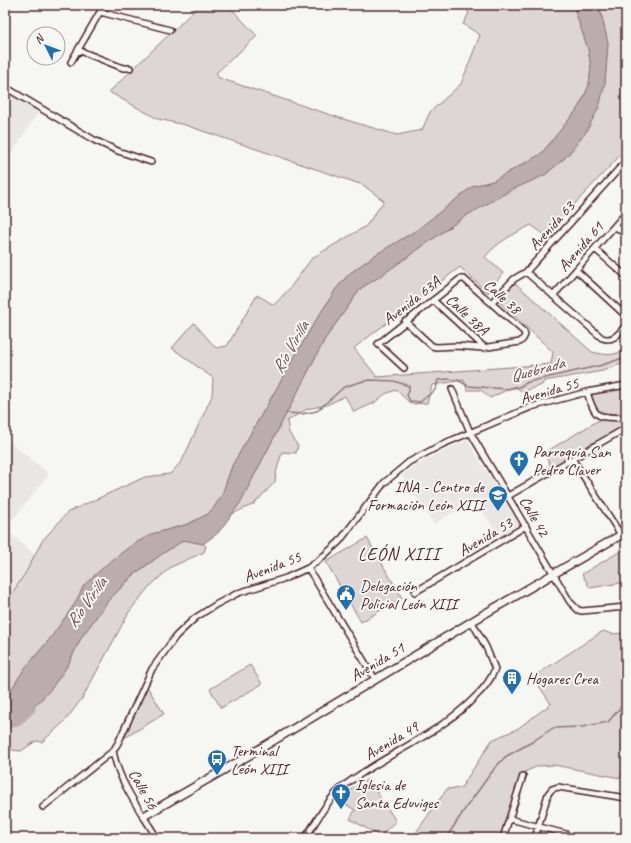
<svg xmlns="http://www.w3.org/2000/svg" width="631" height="843" viewBox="0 0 631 843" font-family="Caveat,sans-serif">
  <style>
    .built { fill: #e9e6e3 }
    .green { fill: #ddd6d5; stroke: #947a80 }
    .water { fill: #bbadae; stroke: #8e747a }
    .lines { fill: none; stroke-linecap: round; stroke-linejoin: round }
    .stream { stroke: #8e747a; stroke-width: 1.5 }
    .river { stroke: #bbadae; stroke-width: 9 }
    .minor-casing { stroke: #4a1f2b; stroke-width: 8 }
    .tertiary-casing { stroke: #4a1f2b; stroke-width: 10 }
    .minor { stroke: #f6f6f2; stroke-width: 5 }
    .tertiary { stroke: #f6f6f2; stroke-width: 7 }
    .labels { text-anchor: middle; stroke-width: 4; stroke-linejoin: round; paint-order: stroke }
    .street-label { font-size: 16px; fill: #4a1f2b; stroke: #f6f6f2 }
    .poi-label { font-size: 16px; fill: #4a1f2b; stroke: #f6f6f2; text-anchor: start }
    .water-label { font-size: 17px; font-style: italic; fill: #6c4a52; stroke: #f6f6f2 }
    .quarter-label { font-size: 18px; letter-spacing: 1px; fill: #4a1f2b; stroke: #f6f6f2 }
  </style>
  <rect width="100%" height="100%" fill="#f6f6f2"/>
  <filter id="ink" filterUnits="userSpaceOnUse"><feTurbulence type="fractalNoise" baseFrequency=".025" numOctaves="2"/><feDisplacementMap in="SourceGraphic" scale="8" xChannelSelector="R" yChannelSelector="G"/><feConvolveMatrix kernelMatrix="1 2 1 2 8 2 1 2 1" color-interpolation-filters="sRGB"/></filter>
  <g filter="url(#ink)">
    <path class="built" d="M5 91 39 111 12 153 5 149Z
      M5 438 49 474 5 529 35 555 26 572 5 604Z
      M467 440 520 526 500 538 475 499 434 524 402 475 415 466 435 455Z"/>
    <path class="green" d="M200 5H228L257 36 216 73 219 78 343 119 397 135 422 130 430 112 461 84 480 35 463 24 469 13 462 5H573L588 49 591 67 589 85 584 97 576 111 541 154 493 181 473 186 417 230 375 255 349 274 336 289 313 325 232 466 222 495 215 506 208 514 188 524 152 534 132 545 107 564 85 585 74 605 49 640 25 668 5 699V604L26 572 42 541 68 512 145 477 170 474 182 461 212 396 213 378 172 348 194 323 216 348 227 346 257 295 274 305 290 288 312 258 366 226 384 201 363 185 185 125 158 119 109 92Z
      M599 5H626V149L558 222 545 235 531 225C514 234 497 242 485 257L503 273 488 293 460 267 354 348 377 377 551 364 553 352 497 300 515 283 592 352C605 355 615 357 626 348V362L603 371 544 381 542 385 522 392 515 386 490 398 481 390H467L464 380 432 385 427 403 411 404 396 390 385 394 374 403 354 412 345 396 327 405 307 409 287 421 289 433 298 446 296 453 282 452 276 473 275 482 254 504 232 514 240 503 325 339 361 288 379 277 464 217 511 190 545 175 567 156 586 132 599 107 605 83 608 43Z
      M626 388V415C605 411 597 418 591 394Z
      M599 420H624L626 421V426L553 470 544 453Z
      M367 538 402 598 361 622 326 562Z
      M184 540 203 544 206 546 204 552 171 567 148 588 129 612 83 697 65 721 42 742 36 741 21 751 5 749V731L29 712 51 689 68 665 81 638 108 601 134 575 162 554Z
      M626 548V582L590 588 582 574Z
      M603 631 612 634 626 633V767L620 778 554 765 538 766 520 774 510 814 501 838H412L447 789 461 788 492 740 517 729 551 704 533 677Z
      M250 665 262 684 221 708 210 689Z
      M146 685 164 714 121 740Z
      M368 779 396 821 380 836 350 819 355 810 338 800 347 792Z"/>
    <path class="water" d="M573 5H599L608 43 605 83 599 107 586 132 567 156 545 175 511 190 464 217 379 277 361 288 325 339 240 503 218 533 203 544 184 540 162 554 134 574 108 601 81 638 68 665 51 689 29 712 5 731V699L25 668 49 640 74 605 84 585 107 564 132 545 152 534 188 524 208 514 215 506 222 495 232 466 313 325 336 289 349 274 375 255 417 230 473 186 493 181 541 154 576 111 584 97 589 85 591 67 588 49Z"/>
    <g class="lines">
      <path class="stream" d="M286 413 302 414 317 411 344 387 360 382 370 380 394 381 409 386V391L407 395 410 401 420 402 436 389 438 380 449 379 458 380 468 386 506 389 519 387 528 382 602 365 626 357
        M446 838 467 806 494 769 505 757 532 742 553 728 582 727 608 722 626 701"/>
      <path class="river" d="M5 724 18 721 31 709"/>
      <defs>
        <path id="minor" d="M100 12 170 30
          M78 50 123 68H130
          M71 62 104 5
          M5 87 94 140 118 151 151 162
          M615 226 626 235
          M595 249 626 276
          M576 270 626 316
          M526 272 602 338C614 342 619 333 626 325
          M553 296 626 213
          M433 300 485 348
          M491 303 514 279 526 272 626 161
          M404 368 378 344 460 279H464L524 332 525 335 523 339 520 342 482 348 457 346 436 347 432 346 405 321
          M452 389 470 432 570 602 578 610 582 611 626 607
          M587 392C596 422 598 416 626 418
          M573 460 621 535
          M508 496 626 428
          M308 568 375 679
          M415 592 526 526
          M113 751C119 783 140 810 157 838
          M43 807 113 751 118 743 152 669 176 636 195 618 217 604 238 593 286 578 308 568 319 560 339 542 384 483 409 462 443 444 531 407 587 392 626 385
          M510 819 566 834
          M305 838C318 820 327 799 345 785 387 753 439 735 476 696 485 687 490 681 495 669L486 647 472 622
          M503 838 523 776
          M535 838 548 794 552 789 558 787 626 798"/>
        <path id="tertiary" d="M144 816 248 756 486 613 626 532"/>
      </defs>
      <use href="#minor" class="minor-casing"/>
      <use href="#tertiary" class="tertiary-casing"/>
      <use href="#minor" class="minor"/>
      <use href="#tertiary" class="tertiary"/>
    </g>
  </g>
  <defs>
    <symbol id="church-pin" viewBox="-11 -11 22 30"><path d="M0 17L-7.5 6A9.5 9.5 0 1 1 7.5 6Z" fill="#1f6fb2" stroke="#f6f6f2"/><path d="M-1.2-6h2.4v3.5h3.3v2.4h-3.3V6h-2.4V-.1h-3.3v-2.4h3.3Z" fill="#fff"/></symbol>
    <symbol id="university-pin" viewBox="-11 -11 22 30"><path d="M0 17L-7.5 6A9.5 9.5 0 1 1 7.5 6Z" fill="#1f6fb2" stroke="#f6f6f2"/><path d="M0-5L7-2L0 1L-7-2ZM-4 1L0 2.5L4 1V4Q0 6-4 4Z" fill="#fff"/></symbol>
    <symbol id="civic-pin" viewBox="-11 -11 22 30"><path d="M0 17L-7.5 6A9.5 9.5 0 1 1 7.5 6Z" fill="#1f6fb2" stroke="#f6f6f2"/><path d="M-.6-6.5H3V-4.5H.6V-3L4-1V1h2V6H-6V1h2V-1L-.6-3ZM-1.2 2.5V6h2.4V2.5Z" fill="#fff"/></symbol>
    <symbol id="building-pin" viewBox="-11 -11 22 30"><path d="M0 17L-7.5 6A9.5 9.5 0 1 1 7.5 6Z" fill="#1f6fb2" stroke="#f6f6f2"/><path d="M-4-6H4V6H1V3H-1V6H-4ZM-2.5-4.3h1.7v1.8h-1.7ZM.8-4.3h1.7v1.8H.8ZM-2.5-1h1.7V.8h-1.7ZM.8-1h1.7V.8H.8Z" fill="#fff"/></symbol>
    <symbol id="bus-pin" viewBox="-11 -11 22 30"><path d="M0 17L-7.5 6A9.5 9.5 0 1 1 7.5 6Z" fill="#1f6fb2" stroke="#f6f6f2"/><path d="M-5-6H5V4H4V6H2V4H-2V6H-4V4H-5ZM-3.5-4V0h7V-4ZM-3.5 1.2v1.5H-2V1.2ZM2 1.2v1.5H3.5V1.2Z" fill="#fff"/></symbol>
  </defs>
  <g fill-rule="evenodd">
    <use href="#church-pin" x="508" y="449" width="22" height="30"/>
    <use href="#university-pin" x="487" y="484" width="22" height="30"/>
    <use href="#civic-pin" x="335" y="583" width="22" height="30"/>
    <use href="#building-pin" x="501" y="667" width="22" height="30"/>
    <use href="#bus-pin" x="206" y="748" width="22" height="30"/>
    <use href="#church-pin" x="330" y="782" width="22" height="30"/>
  </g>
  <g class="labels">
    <g class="street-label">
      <text transform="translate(551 225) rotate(-48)" y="6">Avenida 63</text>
      <text transform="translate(580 246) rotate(-49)" y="6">Avenida 61</text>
      <text transform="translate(503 296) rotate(42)" y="6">Calle 38</text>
      <text transform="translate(411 300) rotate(-38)" y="6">Avenida 63A</text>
      <text transform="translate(468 314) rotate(43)" y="6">Calle 38A</text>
      <text transform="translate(549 390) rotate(-16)" y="6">Avenida 55</text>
      <text transform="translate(535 516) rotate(60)" y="6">Calle 42</text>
      <text transform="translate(485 536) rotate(-31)" y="6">Avenida 53</text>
      <text transform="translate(272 566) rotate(-21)" y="6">Avenida 55</text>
      <text transform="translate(377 661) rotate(-31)" y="6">Avenida 51</text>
      <text transform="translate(391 740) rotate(-31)" y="6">Avenida 49</text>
      <text transform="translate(144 789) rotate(61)" y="6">Calle 56</text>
    </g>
    <g class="poi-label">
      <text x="533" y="457">Parroquia San<tspan x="533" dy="18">Pedro Claver</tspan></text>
      <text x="484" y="492" text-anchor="end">INA - Centro de<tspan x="484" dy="18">Formación León XIII</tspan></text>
      <text x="360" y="591">Delegación<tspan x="360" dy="18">Policial León XIII</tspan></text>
      <text x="526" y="684">Hogares Crea</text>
      <text x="231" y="756">Terminal<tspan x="231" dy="18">León XIII</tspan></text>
      <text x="355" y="790">Iglesia de<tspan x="355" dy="18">Santa Eduviges</tspan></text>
    </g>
    <g class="water-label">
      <text transform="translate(290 347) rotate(-60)" y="6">Río Virilla</text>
      <text transform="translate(537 369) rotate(-15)" y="6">Quebrada</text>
      <text transform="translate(86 602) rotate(-54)" y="6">Río Virilla</text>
    </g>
    <g class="quarter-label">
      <text x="399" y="560">LEÓN XIII</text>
    </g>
  </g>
  <rect width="631" height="843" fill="none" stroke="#f6f6f2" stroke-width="20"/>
  <rect x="10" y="10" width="611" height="823" fill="none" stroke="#4a1f2b" stroke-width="1.5" filter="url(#ink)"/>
  <g transform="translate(46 46) rotate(312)"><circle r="19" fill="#f6f6f2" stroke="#b1a0a2"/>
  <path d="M0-3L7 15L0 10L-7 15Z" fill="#1f6fb2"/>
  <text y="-6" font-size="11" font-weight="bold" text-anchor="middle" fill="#4a1f2b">N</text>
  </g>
</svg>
